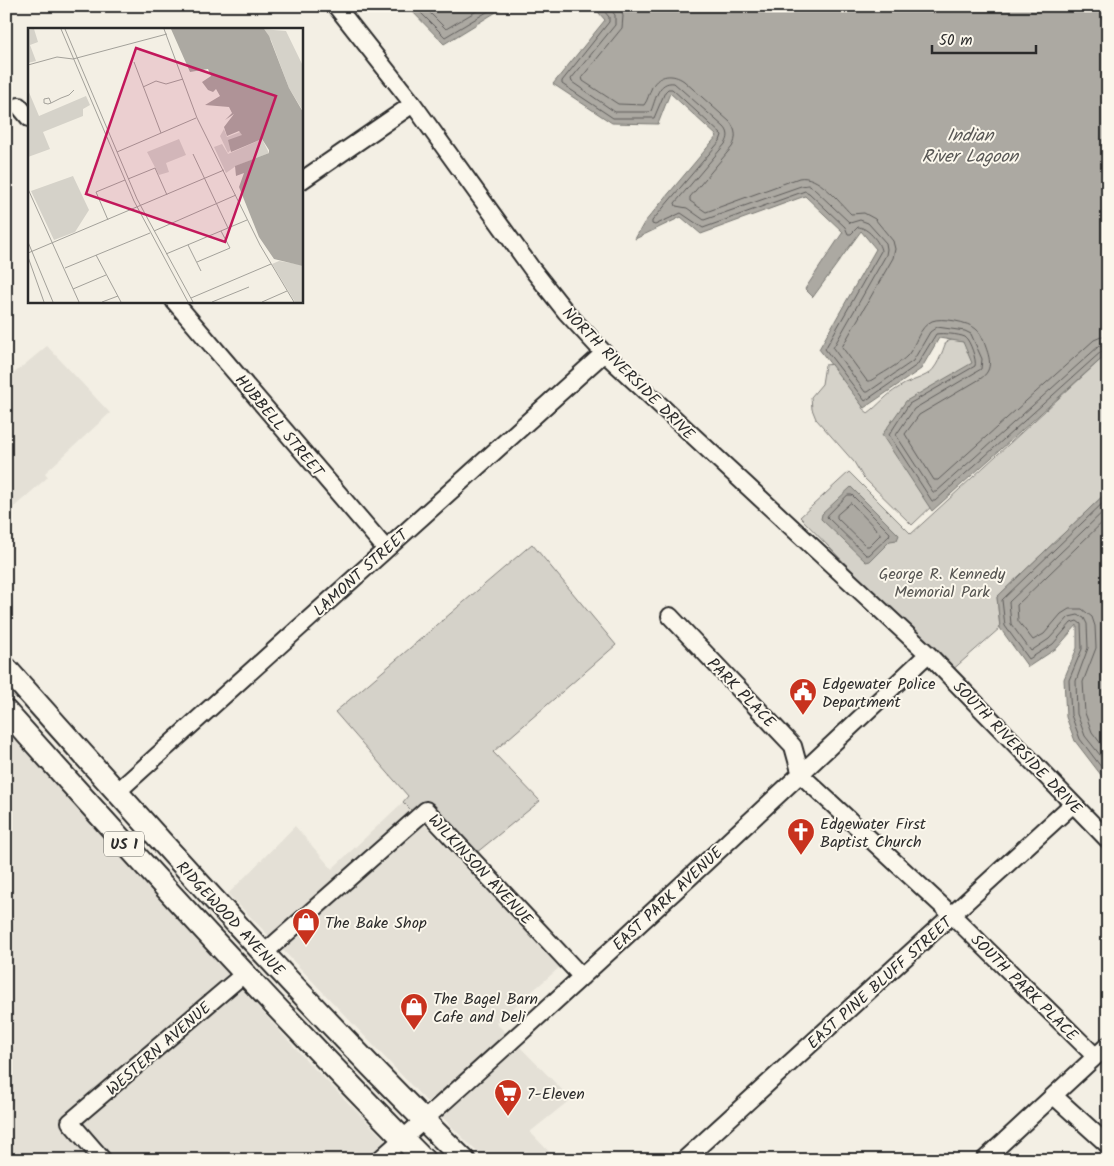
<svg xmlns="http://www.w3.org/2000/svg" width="1114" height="1166" viewBox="0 0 1114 1166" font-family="Kalam,sans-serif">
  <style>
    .built { fill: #e4e0d6 }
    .green { fill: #d5d2c9; stroke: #807e7a }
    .water { fill: #aca9a2; stroke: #787772 }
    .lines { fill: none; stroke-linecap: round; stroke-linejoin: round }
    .shore { stroke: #5f5d5b; stroke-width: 1 }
    .minor-casing { stroke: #2b2b2b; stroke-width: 20 }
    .major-casing { stroke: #2b2b2b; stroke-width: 25 }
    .minor { stroke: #fbf7ec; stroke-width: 16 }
    .major { stroke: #fbf7ec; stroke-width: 21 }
    .labels { text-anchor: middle; stroke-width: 4; stroke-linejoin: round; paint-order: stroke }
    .shield { fill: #fbf7ec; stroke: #696865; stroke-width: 1 }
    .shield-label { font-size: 15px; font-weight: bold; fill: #2b2b2b }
    .street-label { font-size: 16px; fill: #2b2b2b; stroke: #fbf7ec }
    .park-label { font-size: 16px; fill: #565552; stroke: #fbf7ec }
    .poi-label { font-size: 16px; fill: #2b2b2b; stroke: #fbf7ec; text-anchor: start }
    .water-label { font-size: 18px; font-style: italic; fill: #585755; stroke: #fbf7ec }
    .inset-road { fill: none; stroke: #a3a19a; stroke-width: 1 }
    .view { fill: #c2185b; fill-opacity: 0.15; stroke: #c2185b; stroke-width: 2.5 }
    .inset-edge { fill: none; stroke: #2b2b2b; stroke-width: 2.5 }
  </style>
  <rect width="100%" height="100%" fill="#f3efe4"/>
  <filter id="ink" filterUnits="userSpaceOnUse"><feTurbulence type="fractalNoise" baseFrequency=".02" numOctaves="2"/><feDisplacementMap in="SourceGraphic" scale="10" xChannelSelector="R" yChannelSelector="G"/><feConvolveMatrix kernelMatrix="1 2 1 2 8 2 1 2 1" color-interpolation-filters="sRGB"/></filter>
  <g filter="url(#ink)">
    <path class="built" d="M47 346 110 413 45 473 48 477 6 514V380Z
      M6 730 228 974 61 1121 93 1160H6Z
      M403 802 412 811 270 937 228 894 295 826 332 869Z
      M423 823 560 967 496 1023 507 1034 429 1104 281 948Z
      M238 985 309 1063 387 1142 367 1160H112L81 1124Z
      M518 1045 571 1099 530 1132 557 1160H485L440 1115Z"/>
    <path class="green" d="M957 338 978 352 935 503 912 525 863 477 854 462 816 419 812 409 811 397 822 384 825 365 834 364 865 397 862 408 868 413C879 405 886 395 898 388 906 382 917 380 926 375 937 370 942 352 946 342Z
      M1108 353V491L997 597 1000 628 950 672 800 517 849 472 911 534Z
      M532 544 616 645 493 752 540 801 476 853 431 804 421 803 412 811 403 802 408 796 335 712Z"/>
    <path class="water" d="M407 6H506L444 44Z
      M593 6H1108V353L932 511 882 435 906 401 972 363 963 342 939 338 921 369 864 408 819 349 876 249 861 231 813 297 805 289 843 232 805 196 701 234 681 217 635 239 644 223 717 136 670 93 658 124 612 123 553 84 605 20Z
      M851 487 899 535 897 540 890 541 870 561 866 562 821 519 822 514Z
      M1108 491V784L1075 741 1066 717 1064 679 1077 648V625L1057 648 1028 667 1000 628 997 597Z"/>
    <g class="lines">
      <path class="shore" d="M414 6 445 37 497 6
        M423 6 446 29 485 6
        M600 6 609 17V22L562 81V84L613 118H654L665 92 668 89H672L722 135 720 141 652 221V224L655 225 681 213 703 228 805 191 809 193 845 227 848 234H851L858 227C867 227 880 242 881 251L825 349 865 401 917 365 936 334C943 333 958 334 965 337 970 340 977 361 975 366L909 404 889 435 932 501H935L1102 351 1108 350
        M608 6 615 15V25L571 79 572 82 615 112H649L651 111C656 99 658 81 674 83L724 127C729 132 729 138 725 144L675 203 676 206 687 208 704 220 801 186 808 185 813 188 850 223 860 220 868 223 886 243 887 249 886 255 833 348 865 392H868L913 361 930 332 937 327 965 331 971 334 982 359 981 369 914 409 896 435 933 492H936L1099 346 1108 344
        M619 6 623 16 622 28 582 77 583 81 618 104 644 105C648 100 649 93 652 87 659 74 673 73 684 81L730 122C736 130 737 138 732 147L690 197V201L706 212 799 178C818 174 838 201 851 214L864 213 875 219 893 241 895 249 893 258 842 347 867 381H870C880 375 901 363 908 355 916 345 919 327 932 321 941 317 969 322 976 329 980 332 982 337 984 342 989 356 995 369 980 379L919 415 905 434 934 480H938L1094 340 1101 337 1108 336
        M848 495H852L890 533 889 536 869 555H866L827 517 828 515Z
        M1108 498 1002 600 1005 626 1029 659 1053 644 1071 623 1077 621 1081 624 1082 649 1069 680 1071 715 1080 739 1108 776
        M851 503 880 533V535L869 546H866L837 518V515Z
        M1108 507 1009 602 1011 624 1031 651 1049 639 1069 617 1078 615 1084 618 1087 624 1088 648 1076 681 1077 714 1085 736 1108 765
        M1108 517 1017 605 1018 621 1033 640 1044 634 1061 614 1069 609H1082L1092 617 1095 626 1096 648 1083 682 1085 713 1092 732 1108 753"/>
      <defs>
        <path id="minor" d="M336 6 413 104 532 269 566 312 604 353 928 654 1108 840
          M19 106 29 118
          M301 181 413 104
          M174 301 386 549
          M670 616 793 746 801 775 952 915 1095 1056
          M117 792 604 353
          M263 954 426 810 582 977
          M1054 1096 1108 1145
          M103 1160 70 1122 245 973
          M379 1160C565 995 747 825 928 654
          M684 1160 1073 804
          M984 1160 1108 1045"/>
        <path id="major" d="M6 668C155 835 304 1003 464 1160
          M6 711C142 864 280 1015 424 1160"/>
      </defs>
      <use href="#minor" class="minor-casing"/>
      <use href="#major" class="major-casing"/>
      <use href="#minor" class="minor"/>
      <use href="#major" class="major"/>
    </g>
  </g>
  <defs>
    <symbol id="civic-pin" viewBox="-11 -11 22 30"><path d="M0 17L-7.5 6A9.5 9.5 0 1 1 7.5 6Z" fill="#c8321e" stroke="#fbf7ec"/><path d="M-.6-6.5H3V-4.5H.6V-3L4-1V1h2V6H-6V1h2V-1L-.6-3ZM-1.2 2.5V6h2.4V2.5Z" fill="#fff"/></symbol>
    <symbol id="church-pin" viewBox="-11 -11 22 30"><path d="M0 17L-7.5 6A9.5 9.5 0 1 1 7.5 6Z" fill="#c8321e" stroke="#fbf7ec"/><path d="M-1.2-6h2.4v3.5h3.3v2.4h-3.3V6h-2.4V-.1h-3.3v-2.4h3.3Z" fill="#fff"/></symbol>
    <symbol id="shop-pin" viewBox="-11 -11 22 30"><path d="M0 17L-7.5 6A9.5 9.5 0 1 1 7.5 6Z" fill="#c8321e" stroke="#fbf7ec"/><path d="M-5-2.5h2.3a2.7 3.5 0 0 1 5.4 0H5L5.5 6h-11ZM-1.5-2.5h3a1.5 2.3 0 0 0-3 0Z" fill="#fff"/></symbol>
    <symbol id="supermarket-pin" viewBox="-11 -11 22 30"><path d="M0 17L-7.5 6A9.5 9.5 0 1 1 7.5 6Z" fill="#c8321e" stroke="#fbf7ec"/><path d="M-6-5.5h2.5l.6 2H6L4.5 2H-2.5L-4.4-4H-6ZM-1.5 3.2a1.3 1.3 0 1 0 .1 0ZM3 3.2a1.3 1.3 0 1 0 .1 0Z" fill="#fff"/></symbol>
  </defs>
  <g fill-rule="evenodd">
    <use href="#civic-pin" x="787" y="676" width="32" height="43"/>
    <use href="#church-pin" x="785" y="816" width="32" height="43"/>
    <use href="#shop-pin" x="290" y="906" width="32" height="43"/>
    <use href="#shop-pin" x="398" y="991" width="32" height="43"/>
    <use href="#supermarket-pin" x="492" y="1077" width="32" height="43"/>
  </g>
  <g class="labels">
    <rect class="shield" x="104" y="831.5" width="40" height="25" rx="4"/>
    <g class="shield-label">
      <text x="124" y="849">US 1</text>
    </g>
    <g class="street-label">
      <text transform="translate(629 373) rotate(45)" y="6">NORTH RIVERSIDE DRIVE</text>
      <text transform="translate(280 425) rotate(50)" y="6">HUBBELL STREET</text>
      <text transform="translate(360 572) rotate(-42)" y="6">LAMONT STREET</text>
      <text transform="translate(742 692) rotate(46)" y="6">PARK PLACE</text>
      <text transform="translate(1018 747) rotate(46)" y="6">SOUTH RIVERSIDE DRIVE</text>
      <text transform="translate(481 869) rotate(47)" y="6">WILKINSON AVENUE</text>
      <text transform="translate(667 898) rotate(-43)" y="6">EAST PARK AVENUE</text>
      <text transform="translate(231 918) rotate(47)" y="6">RIDGEWOOD AVENUE</text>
      <text transform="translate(879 982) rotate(-42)" y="6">EAST PINE BLUFF STREET</text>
      <text transform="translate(1025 987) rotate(45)" y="6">SOUTH PARK PLACE</text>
      <text transform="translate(158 1048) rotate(-41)" y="6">WESTERN AVENUE</text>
    </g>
    <g class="park-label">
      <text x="942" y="579">George R. Kennedy<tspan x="942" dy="18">Memorial Park</tspan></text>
    </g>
    <g class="poi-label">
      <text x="822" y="689">Edgewater Police<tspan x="822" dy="18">Department</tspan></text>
      <text x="820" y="829">Edgewater First<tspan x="820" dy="18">Baptist Church</tspan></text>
      <text x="325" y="928">The Bake Shop</text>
      <text x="433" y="1004">The Bagel Barn<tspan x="433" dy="18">Cafe and Deli</tspan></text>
      <text x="527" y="1099">7-Eleven</text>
    </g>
    <g class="water-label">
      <text x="970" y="141">Indian<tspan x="970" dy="21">River Lagoon</tspan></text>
    </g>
  </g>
  <g transform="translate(28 28)">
    <rect width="275" height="275" fill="#f3efe4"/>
    <path d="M6 1 10 14 2 17 8 33 0 35V2ZM233 1 258 3 275 38V83L261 60 243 12ZM0 62 11 88 58 68 62 77 55 81V88L15 104 22 121 0 129ZM196 101 199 109 212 104 216 106 200 125 192 108ZM151 111 158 127 138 135 141 144 131 147 119 124ZM234 111 241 125 208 138 198 145 186 119 194 116 200 126ZM45 148 61 182 47 204 26 212 3 163ZM251 233 275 237V274H267L244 236Z" fill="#d5d2c9"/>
    <path d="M143 1H236L241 8 261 60 275 84V238L246 231 231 209 211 159 216 145 208 148 207 138 241 125V122L234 111 203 124 200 112 214 107 211 103 199 108 196 99 206 86 197 92 204 85 201 79 177 77 192 68 188 61 185 64 180 62 174 54 183 48 180 41 162 44Z" fill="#aca9a2"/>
    <path class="inset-road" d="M33 1 106 173 160 274M37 1 109 171 165 274M136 1 169 90 232 217 266 274M106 34 133 105M0 37 29 29 45 31 139 6M115 59 128 53 138 56 155 51M23 75 21 70 16 71V75L20 76 23 75 33 70 41 67 46 62M89 124 168 90M165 126 200 200M100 151 127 140 139 167M0 161 51 274M80 192 68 164 97 152M126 203 208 167M0 214 25 274M160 217 173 243M0 225 196 142M138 226 219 192M68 227 93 274M0 229 16 274M169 234 202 220 193 203M37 240 122 205M45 261 78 247M163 270 243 236M74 274 90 268M184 274 221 259M234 274 259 263"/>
    <path class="view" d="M108 20 248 68 197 214 58 166Z"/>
    <rect width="275" height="275" class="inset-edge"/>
  </g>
  <rect width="1114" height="1166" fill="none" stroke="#fbf7ec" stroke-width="25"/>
  <rect x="12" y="12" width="1089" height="1141" fill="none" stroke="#2b2b2b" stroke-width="2" filter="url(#ink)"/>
  <path d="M932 45v8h104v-8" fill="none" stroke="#2b2b2b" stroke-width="2.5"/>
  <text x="939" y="45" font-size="15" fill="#2b2b2b" stroke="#fbf7ec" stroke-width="4" paint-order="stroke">50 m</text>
</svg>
